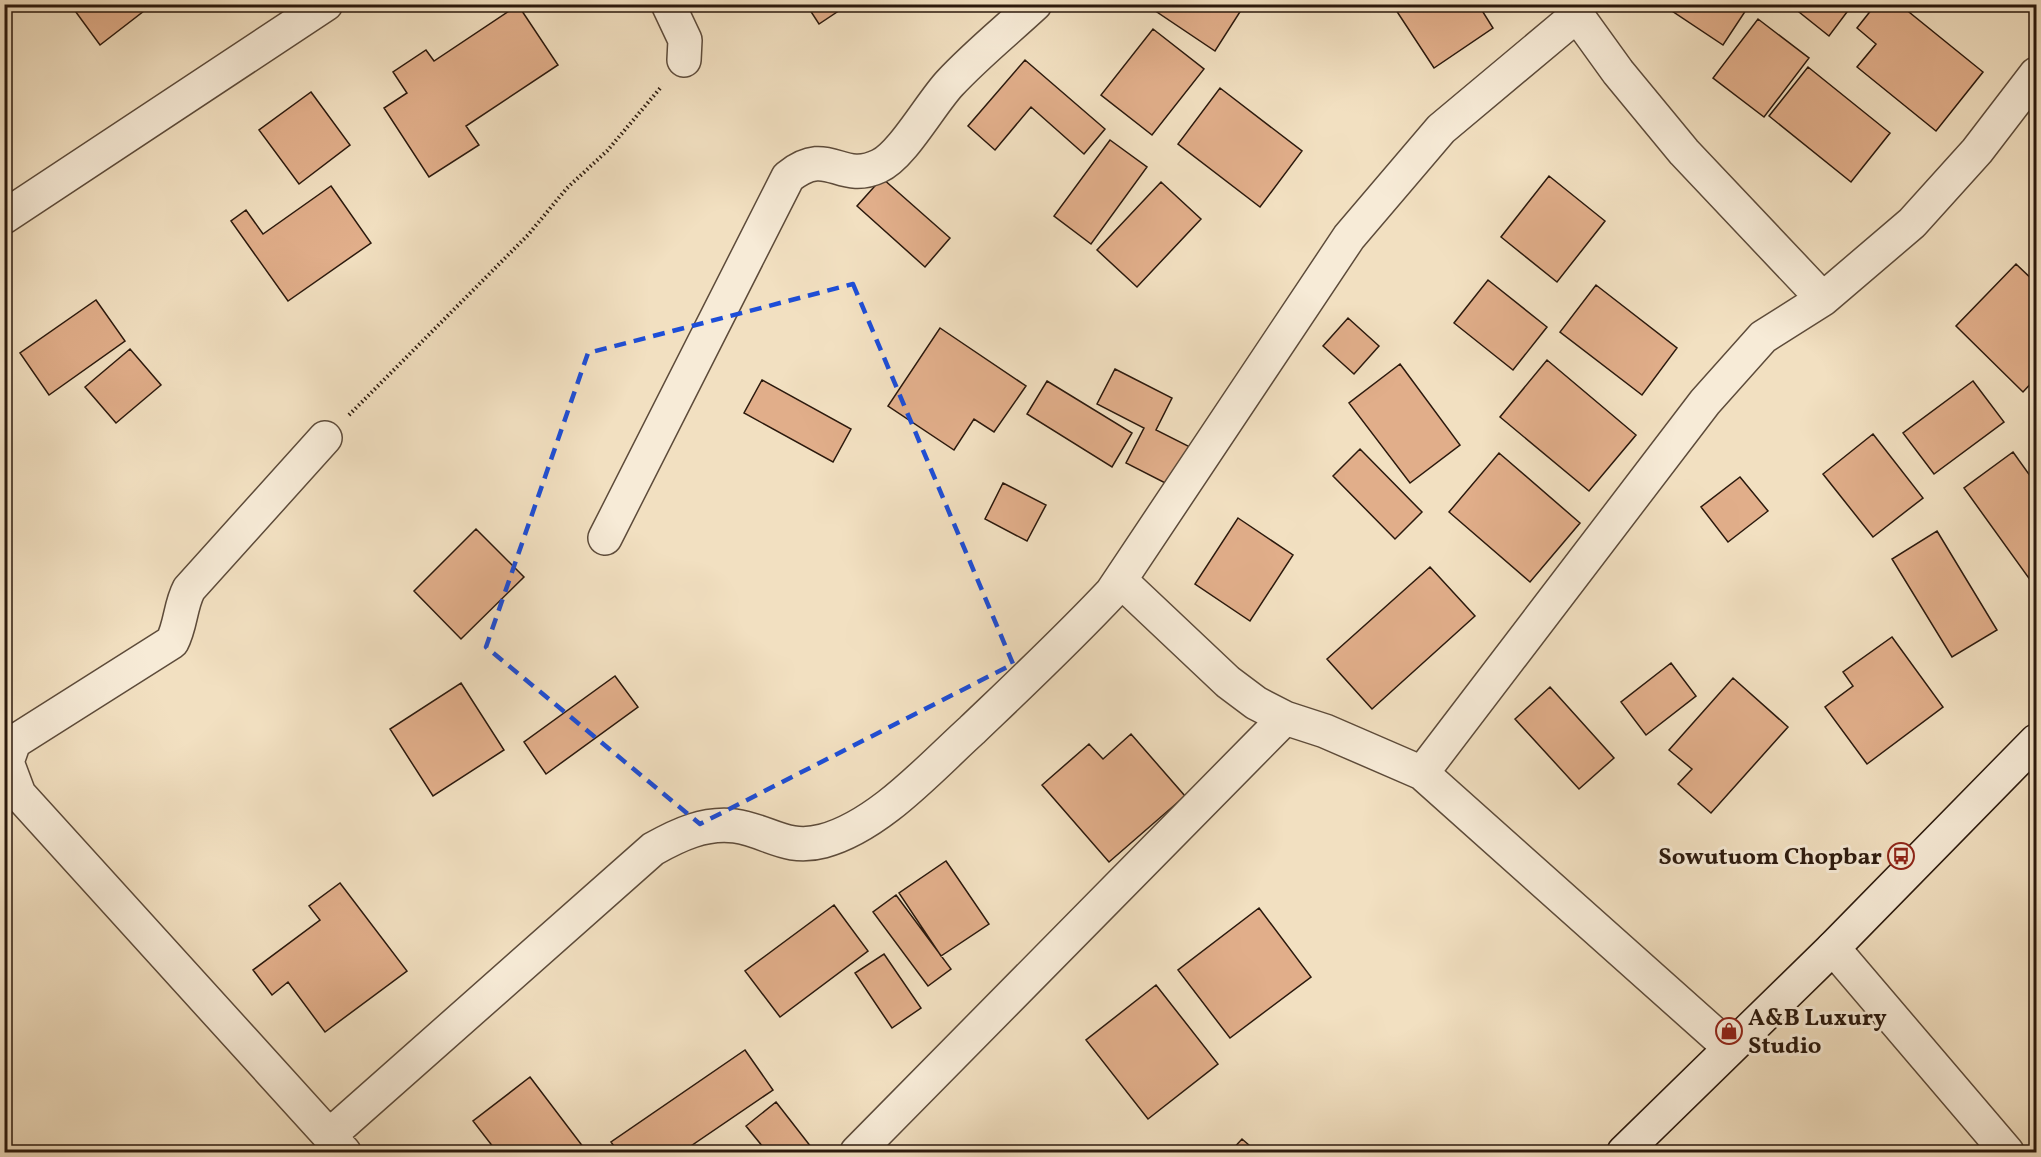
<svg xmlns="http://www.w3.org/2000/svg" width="2041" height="1157" viewBox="0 0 2041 1157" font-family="Vollkorn,serif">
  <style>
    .building { fill: #e1ae8a; stroke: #2b190d; stroke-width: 1.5 }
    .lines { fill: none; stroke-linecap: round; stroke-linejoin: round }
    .minor-casing { stroke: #5d4b3a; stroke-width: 36 }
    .secondary-casing { stroke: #2b190d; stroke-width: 36 }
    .path { stroke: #2b190d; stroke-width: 4; stroke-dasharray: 1.5 3; stroke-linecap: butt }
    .minor { stroke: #f7ebd7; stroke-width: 33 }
    .secondary { stroke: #f7ebd7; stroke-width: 33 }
    .marked { fill: none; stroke: #1d4ed8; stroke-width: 4.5; stroke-dasharray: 12 8; stroke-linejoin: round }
    .labels { text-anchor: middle; stroke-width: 6; stroke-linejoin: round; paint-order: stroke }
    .poi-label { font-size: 24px; font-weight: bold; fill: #2b190d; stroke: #f7ebd7; text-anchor: end }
  </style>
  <rect width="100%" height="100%" fill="#f2e0c1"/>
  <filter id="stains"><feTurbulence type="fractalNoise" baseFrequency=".00333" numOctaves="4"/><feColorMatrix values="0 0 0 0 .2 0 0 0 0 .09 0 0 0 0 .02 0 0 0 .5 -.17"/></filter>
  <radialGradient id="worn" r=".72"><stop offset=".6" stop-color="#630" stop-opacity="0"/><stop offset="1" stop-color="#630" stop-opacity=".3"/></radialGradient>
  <path class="building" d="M70 4H153L100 45Z
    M806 4H849L819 24Z
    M1145 4H1245L1215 51Z
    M1392 4H1478L1493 28 1434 68Z
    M1677 4H1750L1723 45 1672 11Z
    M1789 4H1853L1829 36Z
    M1876 4H1899L1983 72 1936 131 1857 67 1876 44 1857 28Z
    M518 5 558 65 466 126 479 145 429 177 384 108 407 93 393 72 426 50 434 61Z
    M1758 19 1809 58 1764 117 1713 78Z
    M1153 29 1204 69 1152 135 1101 95Z
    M1025 60 1105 129 1084 154 1031 107 995 150 968 126Z
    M1808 67 1890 133 1851 182 1769 116Z
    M1220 88 1302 151 1260 207 1178 144Z
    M311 92 350 145 299 184 259 130Z
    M1110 140 1147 167 1091 244 1054 216Z
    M1549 176 1605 221 1557 282 1501 237Z
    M882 178 950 238 925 267 857 206Z
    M1161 182 1201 219 1137 287 1097 250Z
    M331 186 371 243 288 301 231 221 246 210 263 234Z
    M2016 264 2036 283V378L2023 392 1956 326Z
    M1488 280 1547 327 1513 370 1454 323Z
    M1596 285 1677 348 1642 395 1560 332Z
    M96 300 125 341 49 395 20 353Z
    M1348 318 1379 346 1354 374 1323 346Z
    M940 328 1026 386 994 432 974 419 954 450 888 406Z
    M130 349 161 385 116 423 85 387Z
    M1547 360 1636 435 1589 491 1500 417Z
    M1400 364 1460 445 1410 483 1349 403Z
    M1115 369 1172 398 1156 430 1194 449 1175 488 1126 463 1144 428 1097 404Z
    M762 380 851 429 833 462 744 413Z
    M1047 381 1132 433 1112 467 1027 414Z
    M1973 381 2004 422 1934 474 1903 433Z
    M1873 434 1923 498 1873 537 1823 474Z
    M1360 449 1422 512 1395 539 1333 476Z
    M2013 452 2036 484V588L1964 488Z
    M1499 453 1580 523 1530 582 1449 512Z
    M1740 477 1768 511 1728 542 1701 507Z
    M1003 483 1046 505 1027 541 985 519Z
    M1238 518 1293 555 1250 621 1195 584Z
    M476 529 524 577 461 639 414 591Z
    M1937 531 1997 630 1952 657 1892 559Z
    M1430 567 1475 616 1372 709 1327 659Z
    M1892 637 1943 707 1867 764 1825 707 1853 686 1843 672Z
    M1671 663 1696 696 1646 735 1621 702Z
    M615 676 638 707 546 774 524 742Z
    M1733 678 1788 727 1711 813 1678 784 1692 769 1669 750Z
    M461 683 504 750 433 796 390 729Z
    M1550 687 1614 758 1579 789 1515 719Z
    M1131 734 1185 796 1109 862 1042 785 1089 744 1103 759Z
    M946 861 989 924 941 956 899 893Z
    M340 883 407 971 325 1032 288 982 272 995 253 970 320 920 309 906Z
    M896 895 951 969 928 986 873 912Z
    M834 905 868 951 780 1017 745 971Z
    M1259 908 1311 977 1230 1038 1178 970Z
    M884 954 921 1008 892 1028 855 973Z
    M1156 985 1218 1064 1148 1119 1086 1040Z
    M745 1050 773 1090 682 1152H618L611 1142Z
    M530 1077 587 1152H497L473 1121Z
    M776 1102 815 1152H767L746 1126Z
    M1242 1139 1257 1152H1230Z"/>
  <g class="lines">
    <defs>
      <path id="minor" d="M668 4 685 40 684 60
        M1569 4 1618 72 1684 152 1823 299
        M4 217 326 4
        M325 438 189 589C180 606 181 625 172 642L14 742 7 762 19 794 344 1152
        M605 538 788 177C829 144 839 185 879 166 902 156 931 103 950 83 976 55 1007 30 1035 4
        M1121 581 1228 682 1256 703 1285 718 1325 731 1422 773 1729 1047
        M1422 773 1705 402 1763 337 1823 299 1912 223 1977 151 2036 74
        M1833 948 2007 1152
        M330 1135 653 849C678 835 705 822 735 826 769 831 786 851 823 841 879 826 930 768 972 730 1019 685 1067 640 1112 592L1349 237 1441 129 1576 16
        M857 1152 1285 718"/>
      <path id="secondary" d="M1624 1152 1833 948 2036 741"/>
    </defs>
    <use href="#minor" class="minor-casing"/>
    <use href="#secondary" class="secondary-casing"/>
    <path class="path" d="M349 415 528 235 567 188 607 151 662 86"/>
    <use href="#minor" class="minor"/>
    <use href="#secondary" class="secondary"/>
  </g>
  <path class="marked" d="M853 284 1013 664 700 824 486 647 588 353Z"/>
  <defs>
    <symbol id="bus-ring" viewBox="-11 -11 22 22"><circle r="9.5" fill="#f7ebd7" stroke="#8f2418" stroke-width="1.5"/><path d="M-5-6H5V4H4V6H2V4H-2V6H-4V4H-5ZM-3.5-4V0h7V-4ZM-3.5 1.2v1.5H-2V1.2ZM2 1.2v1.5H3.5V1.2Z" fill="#8f2418"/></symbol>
    <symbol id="shop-ring" viewBox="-11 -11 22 22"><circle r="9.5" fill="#f7ebd7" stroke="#8f2418" stroke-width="1.5"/><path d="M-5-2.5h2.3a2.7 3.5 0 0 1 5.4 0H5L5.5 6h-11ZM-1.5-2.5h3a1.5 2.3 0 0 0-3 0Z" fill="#8f2418"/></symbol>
  </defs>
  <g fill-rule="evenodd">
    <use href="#bus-ring" x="1886" y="841" width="30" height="30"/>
    <use href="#shop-ring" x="1714" y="1016" width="30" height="30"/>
  </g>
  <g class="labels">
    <g class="poi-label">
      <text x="1882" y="864">Sowutuom Chopbar</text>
      <text x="1748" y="1025" text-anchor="start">A&amp;B Luxury<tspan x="1748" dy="28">Studio</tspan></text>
    </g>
  </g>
  <rect width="2041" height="1157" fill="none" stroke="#f2e0c1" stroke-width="24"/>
  <rect x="6" y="6" width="2029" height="1145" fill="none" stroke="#2b190d" stroke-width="3"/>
  <rect x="12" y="12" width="2017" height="1133" fill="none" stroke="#2b190d" stroke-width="1.5"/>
  <rect width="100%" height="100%" filter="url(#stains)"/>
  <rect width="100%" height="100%" fill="url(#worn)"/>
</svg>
